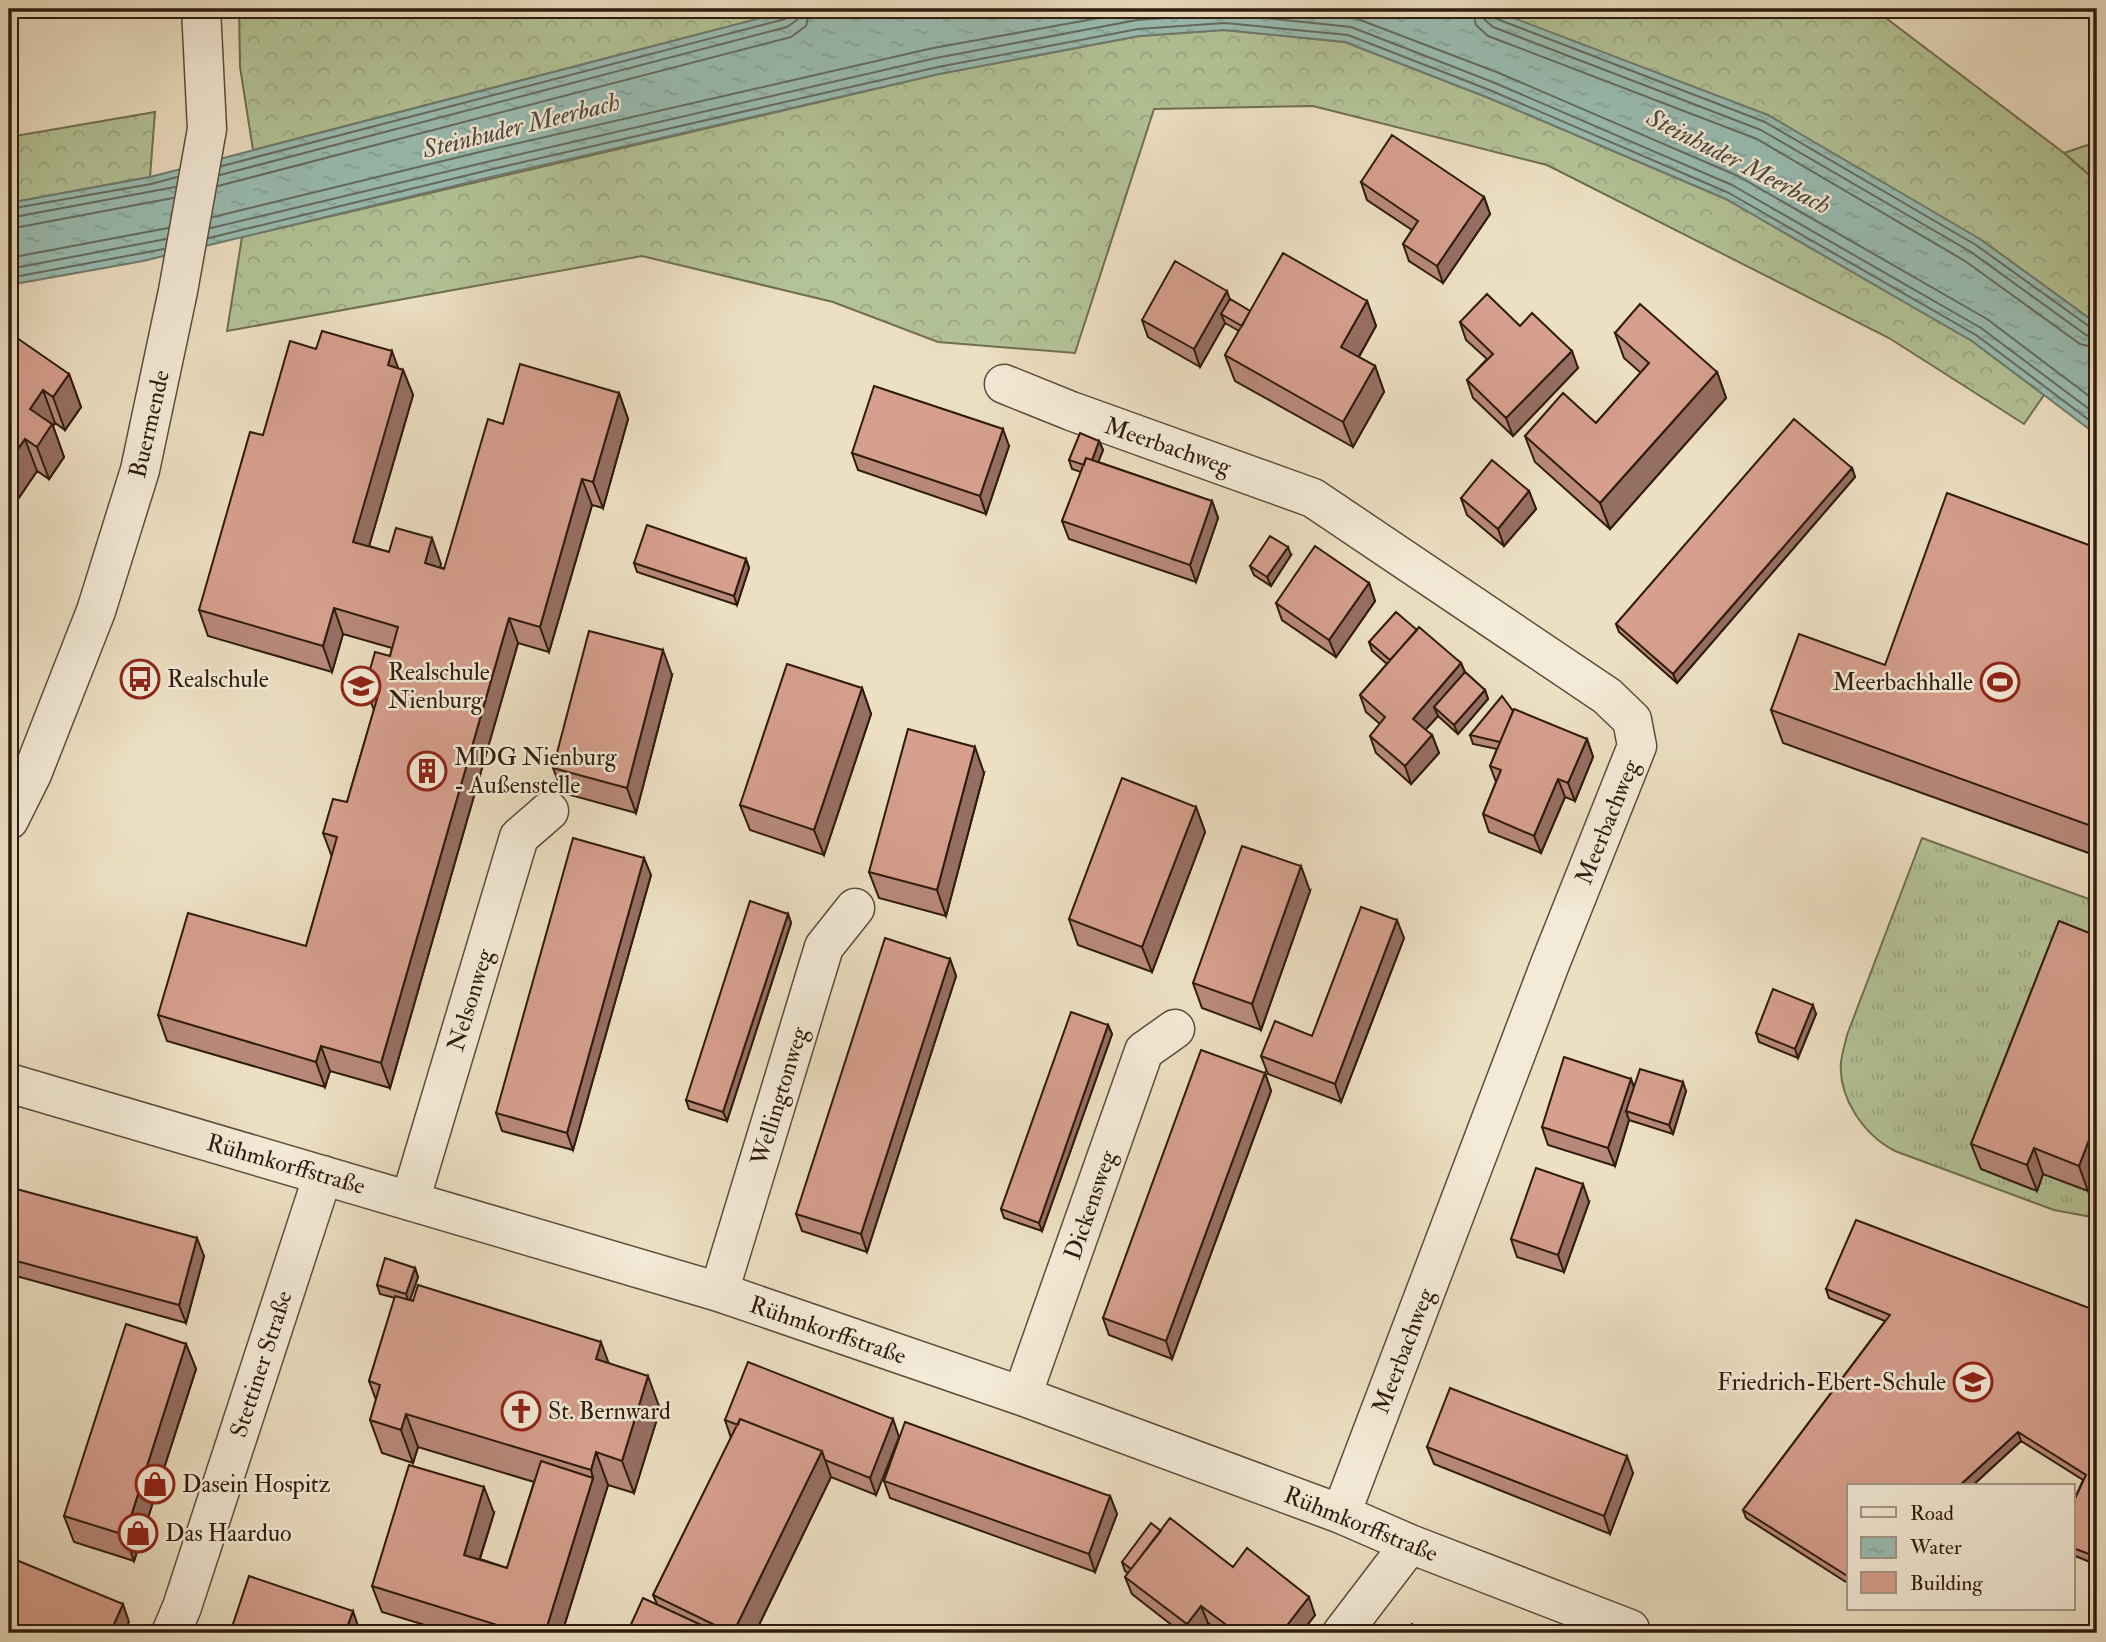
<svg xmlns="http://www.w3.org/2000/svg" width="2106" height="1642" viewBox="0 0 2106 1642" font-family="'IM FELL Double Pica',serif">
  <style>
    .grass { fill: url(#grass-tufts); stroke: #716f52; stroke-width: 2 }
    .forest { fill: url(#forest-crowns); stroke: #716f52; stroke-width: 2 }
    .water { fill: url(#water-ripples); stroke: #6f7c70; stroke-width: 2 }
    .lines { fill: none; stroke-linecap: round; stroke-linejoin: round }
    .shore { stroke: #646c60; stroke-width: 2 }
    .minor-casing { stroke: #5e4c3b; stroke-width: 41 }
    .minor { stroke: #f3ead7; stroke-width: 38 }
    .wall { fill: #b8897a; stroke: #2f1b0e; stroke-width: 2 }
    .shaded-wall { fill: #966f63; stroke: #2f1b0e; stroke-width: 2 }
    .building { fill: #d69f8e; stroke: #2f1b0e; stroke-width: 2 }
    .labels { text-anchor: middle; stroke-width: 5; stroke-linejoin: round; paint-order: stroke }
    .street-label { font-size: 24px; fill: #2f1b0e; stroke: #f3ead7 }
    .poi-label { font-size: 24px; fill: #2f1b0e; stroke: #f3ead7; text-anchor: start }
    .water-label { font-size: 26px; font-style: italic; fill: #4f4c3f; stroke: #f3ead7 }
  </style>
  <defs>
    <pattern id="grass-tufts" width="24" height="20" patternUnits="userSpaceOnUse" patternTransform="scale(1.75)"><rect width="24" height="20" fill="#b3c397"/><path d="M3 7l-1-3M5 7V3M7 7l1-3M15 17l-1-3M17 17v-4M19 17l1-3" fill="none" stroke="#9aa781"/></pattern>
    <pattern id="forest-crowns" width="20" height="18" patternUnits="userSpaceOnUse" patternTransform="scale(1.75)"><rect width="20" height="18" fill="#b3c397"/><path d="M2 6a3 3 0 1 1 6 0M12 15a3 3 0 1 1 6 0" fill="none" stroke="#9aa781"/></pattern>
    <pattern id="water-ripples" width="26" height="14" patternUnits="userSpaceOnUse" patternTransform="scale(1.75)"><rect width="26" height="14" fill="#99bdb2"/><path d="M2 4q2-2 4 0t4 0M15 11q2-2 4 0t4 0" fill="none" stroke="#84a298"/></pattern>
  </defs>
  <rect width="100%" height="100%" fill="#ecdfc2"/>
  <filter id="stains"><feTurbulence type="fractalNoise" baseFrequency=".00286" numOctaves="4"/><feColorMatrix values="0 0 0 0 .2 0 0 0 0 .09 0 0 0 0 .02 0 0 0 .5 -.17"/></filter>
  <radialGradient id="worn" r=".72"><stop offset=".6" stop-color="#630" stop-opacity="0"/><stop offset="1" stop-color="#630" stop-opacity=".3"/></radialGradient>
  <path class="grass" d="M2097 142V182L2064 153Z
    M1922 838 2097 902V1218L2054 1210 1895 1151C1864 1135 1838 1098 1841 1062 1842 1053 1845 1044 1847 1035Z"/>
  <path class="forest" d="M239 9H796L253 150 240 67Z
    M1490 9H1874L2064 153 2097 182V324L1980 239Z
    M1224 30 1345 42 1489 98 1726 199 1972 341 2044 395 2024 424 1889 338 1547 165 1313 106 1154 109 1075 353 938 342 833 302 642 256 227 331 242 237 939 74 1139 36Z
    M155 112 150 177 9 203V137Z"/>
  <path class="water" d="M796 9H1490L1768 115 1980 239 2097 324V435L1972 341 1726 199 1489 98 1345 42 1224 30 1139 36 939 74 495 176 143 261 9 285V203L150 177Z"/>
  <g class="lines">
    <path class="shore" d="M1278 9 1355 18 1499 73 1738 176 1987 319 2097 402
      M1472 9 1476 25 1488 36 1757 139 1965 261 2080 344 2097 348
      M1482 9 1485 20 1493 27 1761 130 1971 252 2086 335 2097 338
      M1491 9 1492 14 1497 19 1765 122 1976 245 2090 327 2097 329
      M222 166 785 19 790 15 791 9
      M220 175 787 27 797 20 800 9
      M218 186 791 37 806 26 810 9
      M9 209 151 184 177 177
      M213 217 488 150 933 48 1149 9
      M9 218 175 187
      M211 228 491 161 936 58 1137 20 1226 14 1351 27 1495 83 1732 185 1981 328 2097 415
      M9 229 173 198
      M209 238 493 169 938 67 1138 29 1225 23 1348 35 1492 91 1729 193 1976 335 2097 426
      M9 258 168 228
      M9 269 166 239
      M9 278 164 249"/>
    <defs>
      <path id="minor" d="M1004 384 1071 411 1313 498 1607 696 1632 720 1637 746 1550 964 1341 1514
        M9 820 32 774 96 611 140 470 178 291 207 129 201 9
        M9 1083 719 1292 1022 1396 1341 1514 1410 1544 1630 1629
        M410 1201 519 837 549 811
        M719 1292 824 947 855 908
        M1022 1396 1144 1051 1175 1029
        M171 1633 182 1607 323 1175
        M1342 1633 1410 1544"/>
    </defs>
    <use href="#minor" class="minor-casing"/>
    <use href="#minor" class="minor"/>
  </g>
  <path class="wall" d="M1361 182 1484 197 1490 214 1443 283 1409 261 1403 244 1412 230 1367 200Z
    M1230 299 1250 311 1367 301 1376 326 1359 357 1375 366 1384 392 1353 447 1235 381 1225 355 1239 331 1225 323 1200 367 1148 337 1142 320Z
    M1460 322 1520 326 1578 368 1513 436 1473 398 1467 380 1487 359 1466 340Z
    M1615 333 1717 372 1726 398 1610 529 1535 462 1525 436 1596 423 1641 373 1624 358Z
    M316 349 403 370 413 395 369 546 389 552 441 564 440 567 444 569 503 424 619 393 628 419 603 508 592 505 549 652 518 643 390 1088 330 1071 325 1087 167 1041 158 1015 306 946 332 857 323 833 347 802 374 710 365 687 390 656 392 648 343 634 332 672 208 636 199 610 263 435Z
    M9 350 69 374 81 407 65 430 55 423 53 426 64 457 49 479 37 471 16 502 9 497Z
    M1099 441 1103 450 1098 462 1212 501 1218 518 1196 582 1069 539 1062 521 1081 472 1072 469 1069 460Z
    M1009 446 986 514 858 470 852 453Z
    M1852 468 1855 477 1677 683 1619 632 1616 624Z
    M1529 491 1536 509 1504 546 1467 515 1461 498Z
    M2097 548V856L1783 743 1771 710 1885 665Z
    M1291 555 1271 586 1254 575 1250 566Z
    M746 559 749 568 737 605 637 572 634 563Z
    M1369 583 1375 601 1336 657 1282 620 1276 603Z
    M1417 630 1461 663 1465 672 1485 690 1488 699 1458 734 1438 716 1425 730 1432 735 1439 753 1411 784 1376 753 1370 736 1380 724 1366 712 1360 695 1387 664 1372 651 1369 642Z
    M672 675 636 813 563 793 553 768Z
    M862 688 871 714 824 855 750 830 740 805Z
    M1513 711 1587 739 1593 757 1575 801 1565 797 1541 853 1489 832 1483 814 1496 782 1490 766 1497 749 1473 744 1470 735Z
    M984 773 946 916 879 898 869 872Z
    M1196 807 1205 832 1152 972 1078 945 1069 919Z
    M651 875 573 1150 502 1131 496 1113Z
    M1310 891 1261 1030 1202 1008 1193 983Z
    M788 914 791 923 727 1121 689 1109 686 1100Z
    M2059 921 2088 1191 2043 1174 2037 1191 1981 1169 1971 1144Z
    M1404 938 1341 1102 1268 1074 1261 1056 1312 1036Z
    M950 959 956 976 867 1252 802 1231 796 1214Z
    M1816 1014 1798 1058 1759 1042 1756 1033Z
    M1108 1025 1112 1034 1042 1231 1004 1218 1001 1209Z
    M1265 1073 1271 1091 1172 1359 1109 1335 1103 1318Z
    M1631 1079 1634 1087 1686 1091 1673 1134 1629 1120 1615 1166 1548 1145 1542 1127Z
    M9 1187 204 1256 186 1323 9 1274Z
    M1589 1202 1564 1272 1517 1257 1511 1239Z
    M415 1268 418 1277 410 1300 609 1363 660 1409 634 1493 608 1485 562 1633H451L382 1612 372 1586 494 1513 480 1559 507 1568 534 1482 418 1447 413 1463 382 1453 370 1420 376 1400 369 1381 395 1298 380 1294 377 1285Z
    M1826 1289 2097 1311V1565L2073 1555V1503L2083 1480 2021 1441 1972 1486H1849V1584L1746 1518 1743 1510 1885 1321 1829 1298Z
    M186 1344 196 1369 134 1561 74 1542 64 1516Z
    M725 1420 899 1437 1110 1496 1117 1514 1095 1572 890 1498 884 1481 899 1437 876 1495 831 1477 755 1633H627L657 1604 653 1595 731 1438Z
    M1427 1447 1633 1473 1610 1534 1434 1464Z
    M1161 1531 1233 1567 1315 1615 1301 1633H1221L1208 1623 1200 1633H1182L1132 1594 1125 1577 1128 1573 1125 1571 1122 1562Z"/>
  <path class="shaded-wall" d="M1484 197 1490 214 1443 283 1437 266Z
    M1227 291 1233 308 1221 314 1225 323 1200 367 1194 349Z
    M1367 301 1376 326 1350 372 1341 347Z
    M392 351 401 376 403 370 413 395 363 567 353 542 388 365Z
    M1572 351 1578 368 1513 436 1506 418Z
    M1375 366 1384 392 1353 447 1343 422Z
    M1717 372 1726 398 1610 529 1600 503Z
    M69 374 81 407 65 430 53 397Z
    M43 390 55 423 53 426 64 457 49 479 37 447 30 409Z
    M619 393 628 419 603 508 593 482Z
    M1003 429 1009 446 986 514 980 496Z
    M25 439 37 471 16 502 9 483V462Z
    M1099 441 1103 450 1093 476 1090 467Z
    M1852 468 1855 477 1677 683 1673 674Z
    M582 479 592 505 549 652 540 627Z
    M1529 491 1536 509 1504 546 1498 529Z
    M1212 501 1218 518 1196 582 1190 565Z
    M432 538 441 564 434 588 425 563Z
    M1288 547 1291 555 1271 586 1267 577Z
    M746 559 749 568 737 605 734 596Z
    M1369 583 1375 601 1336 657 1329 640Z
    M334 608 343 634 332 672 323 646Z
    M509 618 518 643 390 1088 381 1063Z
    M663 650 672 675 636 813 627 788Z
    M1461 663 1468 681 1434 707 1438 716 1419 737 1413 719Z
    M862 688 871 714 824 855 814 830Z
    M1485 690 1488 699 1458 734 1454 725Z
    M1432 735 1439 753 1411 784 1405 766Z
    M1587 739 1593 757 1575 801 1568 783Z
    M975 747 984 773 946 916 937 890Z
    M1558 779 1565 797 1541 853 1534 836Z
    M1196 807 1205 832 1152 972 1142 947Z
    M644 858 651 875 573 1150 567 1133Z
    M1301 866 1310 891 1261 1030 1252 1004Z
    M788 914 791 923 727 1121 723 1112Z
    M1397 920 1404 938 1341 1102 1335 1084Z
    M950 959 956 976 867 1252 861 1234Z
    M1813 1005 1816 1014 1798 1058 1795 1049Z
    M1108 1025 1112 1034 1042 1231 1039 1223Z
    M321 1046 330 1071 325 1087 316 1062Z
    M1265 1073 1271 1091 1172 1359 1166 1341Z
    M1631 1079 1637 1096 1626 1111 1629 1120 1615 1166 1608 1148Z
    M1683 1082 1686 1091 1673 1134 1669 1125Z
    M2097 1119V1168L2088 1191 2079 1166Z
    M2034 1148 2043 1174 2037 1191 2027 1165Z
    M1583 1184 1589 1202 1564 1272 1558 1255Z
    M197 1238 204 1256 186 1323 179 1305Z
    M415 1268 418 1277 409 1303 406 1294Z
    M601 1342 613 1375 596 1359Z
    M186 1344 196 1369 134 1561 125 1535Z
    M648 1376 660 1409 634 1493 622 1461Z
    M406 1414 418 1447 413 1463 401 1430Z
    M893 1419 899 1437 876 1495 870 1478Z
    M2018 1432 2021 1441 1972 1486H1959Z
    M822 1451 831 1477 755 1633H733Z
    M596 1452 608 1485 562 1633H545L593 1478 591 1470Z
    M1627 1456 1633 1473 1610 1534 1604 1516Z
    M484 1487 494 1513 473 1580 464 1555Z
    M1110 1496 1117 1514 1095 1572 1089 1554Z
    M1309 1597 1315 1615 1301 1633H1281Z
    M123 1604 129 1622 124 1633H110Z
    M1201 1606 1208 1623 1200 1633H1190L1187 1624Z
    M353 1611 359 1629 358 1633H345Z"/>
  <path class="building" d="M1392 135 1484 197 1437 266 1403 244 1418 221 1361 182Z
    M1283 253 1367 301 1341 347 1375 366 1343 422 1225 355Z
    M1175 261 1227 291 1194 349 1142 320Z
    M1487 294 1520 326 1532 313 1572 351 1506 418 1467 380 1493 354 1460 322Z
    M1230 299 1250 311 1242 326 1221 314Z
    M1640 304 1717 372 1600 503 1525 436 1563 393 1596 423 1649 363 1615 333Z
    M322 331 392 351 388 365 403 370 353 542 389 552 396 528 432 538 425 563 444 569 488 419 503 424 520 364 619 393 593 482 582 479 540 627 509 618 381 1063 321 1046 316 1062 158 1015 188 913 306 946 337 837 323 833 333 799 347 802 379 692 365 687 375 652 390 656 398 627 334 608 323 646 199 610 250 432 263 435 290 341 316 349Z
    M17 338 69 374 53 397 43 390 30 409 52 424 37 447 25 439 9 462V350Z
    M874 386 1003 429 980 496 852 453Z
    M1794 419 1852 468 1673 674 1616 624Z
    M1080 433 1099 441 1092 460 1086 458 1084 465 1069 460Z
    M1086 458 1212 501 1190 565 1062 521Z
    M1492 460 1529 491 1498 529 1461 498Z
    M1947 493 2097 548V828L1771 710 1799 634 1885 665Z
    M647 525 746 559 734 596 634 563Z
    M1270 536 1288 547 1267 577 1250 566Z
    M1315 546 1369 583 1329 640 1276 603Z
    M1396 612 1417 630 1390 660 1369 642Z
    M1419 627 1461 663 1413 719 1432 735 1405 766 1370 736 1385 717 1360 695Z
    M589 631 663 650 627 788 553 768Z
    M787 664 862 688 814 830 740 805Z
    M1465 672 1485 690 1454 725 1434 707Z
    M1502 696 1513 711 1500 742 1470 735Z
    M1514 709 1587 739 1568 783 1558 779 1534 836 1483 814 1501 770 1490 766Z
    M908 729 975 747 937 890 869 872Z
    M1122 778 1196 807 1142 947 1069 919Z
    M573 838 644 858 567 1133 496 1113Z
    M1242 846 1301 866 1252 1004 1193 983Z
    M750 901 788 914 723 1112 686 1100Z
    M1361 907 1397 920 1335 1084 1261 1056 1275 1021 1312 1036Z
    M2059 921 2097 936V960L2095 965 2097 966V1119L2079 1166 2034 1148 2027 1165 1971 1144Z
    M885 938 950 959 861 1234 796 1214Z
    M1773 989 1813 1005 1795 1049 1756 1033Z
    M1071 1012 1108 1025 1039 1223 1001 1209Z
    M1201 1050 1265 1073 1166 1341 1103 1318Z
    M1564 1057 1631 1079 1608 1148 1542 1127Z
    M1640 1069 1683 1082 1669 1125 1626 1111Z
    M1536 1168 1583 1184 1558 1255 1511 1239Z
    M9 1187 197 1238 179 1305 9 1259Z
    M1856 1220 2097 1311V1557L2073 1548V1503L2086 1475 2018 1432 1959 1486H1849V1577L1743 1510 1890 1315 1826 1289Z
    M385 1258 415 1268 406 1294 377 1285Z
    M418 1285 601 1342 596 1359 648 1376 622 1461 596 1452 591 1470 406 1414 401 1430 370 1420 380 1385 369 1381 395 1296 413 1301Z
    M126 1324 186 1344 125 1535 64 1516Z
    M748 1362 893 1419 870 1478 825 1460 822 1451 740 1419 738 1425 725 1420Z
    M1450 1388 1627 1456 1604 1516 1427 1447Z
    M740 1419 822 1451 733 1633H731L653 1595Z
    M905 1422 1110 1496 1089 1554 884 1481Z
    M541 1461 593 1478 545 1633H523L372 1586 409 1465 484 1487 464 1555 507 1568Z
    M1170 1518 1233 1567 1247 1548 1309 1597 1281 1633H1237L1201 1606 1187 1624 1125 1577Z
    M1151 1523 1161 1531 1131 1569 1122 1562Z
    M9 1557 123 1604 110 1633H9Z
    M249 1576 353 1611 345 1633H230Z
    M643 1598 712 1630 710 1633H627Z
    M1412 1624 1424 1633H1405Z"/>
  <defs>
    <symbol id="bus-ring" viewBox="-11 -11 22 22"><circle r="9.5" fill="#f3ead7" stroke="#8f2418" stroke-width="1.5"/><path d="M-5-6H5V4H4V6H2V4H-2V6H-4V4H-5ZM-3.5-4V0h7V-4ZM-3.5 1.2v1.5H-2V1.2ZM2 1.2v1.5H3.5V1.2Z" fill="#8f2418"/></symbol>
    <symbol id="stadium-ring" viewBox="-11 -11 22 22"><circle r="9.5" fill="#f3ead7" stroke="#8f2418" stroke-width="1.5"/><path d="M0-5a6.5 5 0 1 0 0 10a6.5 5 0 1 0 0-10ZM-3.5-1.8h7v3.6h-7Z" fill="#8f2418"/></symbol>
    <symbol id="school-ring" viewBox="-11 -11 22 22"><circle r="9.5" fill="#f3ead7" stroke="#8f2418" stroke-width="1.5"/><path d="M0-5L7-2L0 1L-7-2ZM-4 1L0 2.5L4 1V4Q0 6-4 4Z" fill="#8f2418"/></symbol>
    <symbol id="building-ring" viewBox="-11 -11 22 22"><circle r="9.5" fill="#f3ead7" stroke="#8f2418" stroke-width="1.5"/><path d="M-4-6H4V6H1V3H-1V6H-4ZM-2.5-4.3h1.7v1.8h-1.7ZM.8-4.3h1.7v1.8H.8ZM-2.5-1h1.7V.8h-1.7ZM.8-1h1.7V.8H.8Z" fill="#8f2418"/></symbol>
    <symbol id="church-ring" viewBox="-11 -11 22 22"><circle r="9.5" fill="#f3ead7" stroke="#8f2418" stroke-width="1.5"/><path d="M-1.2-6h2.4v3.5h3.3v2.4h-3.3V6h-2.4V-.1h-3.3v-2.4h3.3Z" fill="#8f2418"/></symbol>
    <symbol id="shop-ring" viewBox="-11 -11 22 22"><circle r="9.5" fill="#f3ead7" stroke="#8f2418" stroke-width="1.5"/><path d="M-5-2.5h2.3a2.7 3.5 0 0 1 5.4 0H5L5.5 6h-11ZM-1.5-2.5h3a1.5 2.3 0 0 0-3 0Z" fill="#8f2418"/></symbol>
  </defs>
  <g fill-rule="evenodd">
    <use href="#bus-ring" x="118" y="657" width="44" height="44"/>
    <use href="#stadium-ring" x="1978" y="660" width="44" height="44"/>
    <use href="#school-ring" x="339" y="664" width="44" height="44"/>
    <use href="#building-ring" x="405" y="749" width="44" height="44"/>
    <use href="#school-ring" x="1951" y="1360" width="44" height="44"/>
    <use href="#church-ring" x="499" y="1389" width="44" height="44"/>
    <use href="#shop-ring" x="133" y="1462" width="44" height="44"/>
    <use href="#shop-ring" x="116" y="1511" width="44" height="44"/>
  </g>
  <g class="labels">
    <g class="street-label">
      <text transform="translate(149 424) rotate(-77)" y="8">Buermende</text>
      <text transform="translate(1168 446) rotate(19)" y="8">Meerbachweg</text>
      <text transform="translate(1607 822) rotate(-68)" y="8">Meerbachweg</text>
      <text transform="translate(470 1000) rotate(-73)" y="8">Nelsonweg</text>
      <text transform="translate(779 1096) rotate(-73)" y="8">Wellingtonweg</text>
      <text transform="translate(286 1164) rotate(16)" y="8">Rühmkorffstraße</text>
      <text transform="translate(1090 1205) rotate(-71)" y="8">Dickensweg</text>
      <text transform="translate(828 1330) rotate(19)" y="8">Rühmkorffstraße</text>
      <text transform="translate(1403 1351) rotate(-69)" y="8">Meerbachweg</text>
      <text transform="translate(261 1364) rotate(-72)" y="8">Stettiner Straße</text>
      <text transform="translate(1361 1524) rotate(22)" y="8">Rühmkorffstraße</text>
    </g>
    <g class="poi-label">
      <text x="388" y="680">Realschule<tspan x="388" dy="28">Nienburg</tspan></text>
      <text x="167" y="687">Realschule</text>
      <text x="1973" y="690" text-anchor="end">Meerbachhalle</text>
      <text x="454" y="765">MDG Nienburg<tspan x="454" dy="28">- Außenstelle</tspan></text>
      <text x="1946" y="1390" text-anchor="end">Friedrich-Ebert-Schule</text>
      <text x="548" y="1419">St. Bernward</text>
      <text x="182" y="1492">Dasein Hospitz</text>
      <text x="165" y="1541">Das Haarduo</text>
    </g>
    <g class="water-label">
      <text transform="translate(521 125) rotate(-14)" y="9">Steinhuder Meerbach</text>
      <text transform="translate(1739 161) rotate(27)" y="9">Steinhuder Meerbach</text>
    </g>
  </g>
  <rect width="2106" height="1642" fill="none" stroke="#ecdfc2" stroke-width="35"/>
  <rect x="10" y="10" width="2085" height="1621" fill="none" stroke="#2f1b0e" stroke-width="3.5"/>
  <rect x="18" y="18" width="2071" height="1607" fill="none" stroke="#2f1b0e" stroke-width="2"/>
  <rect x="1847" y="1484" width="228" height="126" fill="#f3ead7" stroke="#a59787" stroke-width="2"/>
  <rect x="1861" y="1507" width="35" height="10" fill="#f3ead7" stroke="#a59787" stroke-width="2"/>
  <text x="1910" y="1520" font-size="21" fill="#2f1b0e">Road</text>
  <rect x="1861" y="1537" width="35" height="21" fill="url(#water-ripples)" stroke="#a59787" stroke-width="2"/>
  <text x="1910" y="1554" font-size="21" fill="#2f1b0e">Water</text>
  <rect x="1861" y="1572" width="35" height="21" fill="#d69f8e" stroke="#a59787" stroke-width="2"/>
  <text x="1910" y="1590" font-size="21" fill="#2f1b0e">Building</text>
  <rect width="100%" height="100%" filter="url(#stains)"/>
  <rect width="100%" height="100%" fill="url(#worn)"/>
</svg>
